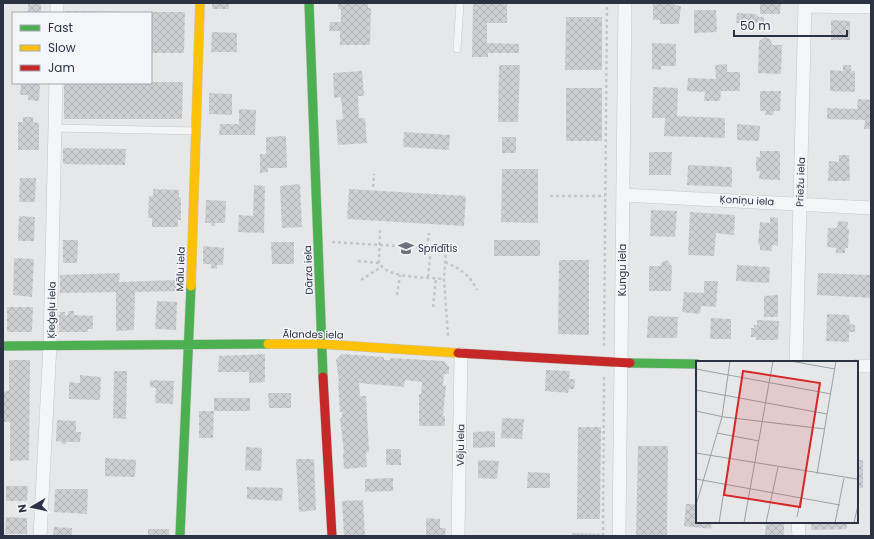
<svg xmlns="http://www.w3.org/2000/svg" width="874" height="539" viewBox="0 0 874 539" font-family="Poppins,sans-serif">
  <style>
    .building { fill: url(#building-cross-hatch) }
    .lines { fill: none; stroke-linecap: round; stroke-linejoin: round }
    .lane-casing { stroke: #c3c5c7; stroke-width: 8 }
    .street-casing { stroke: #c3c5c7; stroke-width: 14 }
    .fast-casing { stroke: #c3c5c7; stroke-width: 10 }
    .slow-casing { stroke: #c3c5c7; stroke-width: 10 }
    .jam-casing { stroke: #c3c5c7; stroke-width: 10 }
    .path { stroke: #c4c5c9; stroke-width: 2.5; stroke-dasharray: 3 3; stroke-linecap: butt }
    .lane { stroke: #f4f5f6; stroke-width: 7 }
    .street { stroke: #f4f5f6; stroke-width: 13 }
    .fast { stroke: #4caf50; stroke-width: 9 }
    .slow { stroke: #ffc107; stroke-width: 9 }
    .jam { stroke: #c62828; stroke-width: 9 }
    .labels { text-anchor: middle; stroke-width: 3; stroke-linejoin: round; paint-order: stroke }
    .street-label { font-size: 10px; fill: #2b3244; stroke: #f3f5f8 }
    .poi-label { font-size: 10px; fill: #2b3244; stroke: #f3f5f8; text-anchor: start }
    .inset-road { fill: none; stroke: #9b9fa7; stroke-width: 1 }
    .view { fill: #d62828; fill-opacity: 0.15; stroke: #d62828; stroke-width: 2 }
    .inset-edge { fill: none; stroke: #2b3244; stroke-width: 2 }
  </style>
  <defs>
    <pattern id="building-cross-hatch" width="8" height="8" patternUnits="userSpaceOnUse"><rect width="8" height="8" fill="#cdcfd2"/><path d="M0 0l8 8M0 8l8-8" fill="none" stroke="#b0b2b6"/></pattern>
  </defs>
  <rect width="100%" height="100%" fill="#e5e7e9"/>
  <path class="building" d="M28 3H41V12H28Z
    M212 3H229V9H212Z
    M338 3H368V8H371L370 45H340V31H329L330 22H341V9H338Z
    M473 3H507V23H487V43L519 44V53H488V57H472Z
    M653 3H674V5L681 6 679 24H660V20H653Z
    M760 3H781L780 14H760Z
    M694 10H716L717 32 694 33Z
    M66 11 122 12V13H66Z
    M151 12H185L184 53H151Z
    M737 13 756 14 759 17H764V23H736Z
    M566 17H602V70H565Z
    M831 20 850 21V40H831Z
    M212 32 237 33V52H211Z
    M765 37 771 40 772 45H782L781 74 758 73 759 41Z
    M652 43 676 44V66H661V70L652 69Z
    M727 64V72H740V91H721L720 101H704L705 92 687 91 688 78 716 79 715 65Z
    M499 65H520L518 122H498Z
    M843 65H851V71H855V92L830 91V70L843 71Z
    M362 71 364 96H358L359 118H365L367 143 338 145 336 120 343 119 341 97 334 98 333 73Z
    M151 82H183L182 119H64V83Z
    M21 83H40L39 101 28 100V95H20Z
    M653 87 678 88 677 116 725 118V138L664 136 665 118H652Z
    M566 88H602V141H566Z
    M760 91H781L780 111H774L773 115H765L766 111H760Z
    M209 93 232 94V115L209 114Z
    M858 99 871 100V129H864L865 120 827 119V108L857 109Z
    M239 109 256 110 255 135H219L220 124H239Z
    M23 117H33V122L39 123V150H18V122H23Z
    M737 124 760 126 759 141 737 140Z
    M404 132 450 135 449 150 403 147Z
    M286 136 287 168H268V172L260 173V154H266V137Z
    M502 137H516V153H502Z
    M63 148 126 149 125 165 63 164Z
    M760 151H780V180L759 179 760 171H756V157H760Z
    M649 152H672L671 175H649Z
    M839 155H849L850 181H828L829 161 839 162Z
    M688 165 732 167V187L687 185Z
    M502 169H538V223L501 222Z
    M20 178H36L35 202H19Z
    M300 184 302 227 282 228 280 186Z
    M254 185 265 186 264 233 238 232 239 215 253 216Z
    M153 189 179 190V198L181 197V220H178V227H152V218H148L149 196H153Z
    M349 189 466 196 464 226 347 219Z
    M206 200 226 201 225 223H215V226H211V223H205Z
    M651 210 677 211 675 237 650 236Z
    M690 212 735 215 734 235 716 233 714 256 688 255Z
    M19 216 35 217 34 241H18Z
    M770 217 778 218V246L772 245V251L760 250V245L758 244 760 222 770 223Z
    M838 221 848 222 847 229H849L848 248H845V253H836V248L827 247 828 228H837Z
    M63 240H78L77 263H63Z
    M494 240H540V256H494Z
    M271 242H294V264H272Z
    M203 246 224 248 223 265H217V269L211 268V264H203Z
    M14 258 34 259 32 297 13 295Z
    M559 260H589V335L558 334Z
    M667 260 672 266 671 291H649V266H660L662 262Z
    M737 265 770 267 769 283 736 281Z
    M120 273 119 282 177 280 176 291 135 292 134 330 116 331V292L60 293V275Z
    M818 273 871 275V298L817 295Z
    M704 281H718L716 307 701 306 700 314 682 312 684 292 704 293Z
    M778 295V317H764V296Z
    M157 301 177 302 176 330 155 329Z
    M7 307H33L32 332H7Z
    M68 311H74V315L93 316V329H88V332H59V315H60V312H65V315H68Z
    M827 314 849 315 850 324 855 325V332H849V342L826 341Z
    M648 316 678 317 677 338H647Z
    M711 318 731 319V339H710Z
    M757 320 779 321 778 340H756V337H751V328H754V325H757Z
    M265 354V382L249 383V372H218L219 356Z
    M342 354 384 357V360H390V358L444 361 449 367V374H444L443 385 446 386 443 416H445V426H419V394H421L422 382 405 380 404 387 359 383 360 396H366L369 452H366L367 467 344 469 343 453H344L340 418 342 417V412H340L338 383 339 382 336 360Z
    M9 360H30L29 460 10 461V422H3V392L9 391Z
    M546 370 570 371 569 379H575L574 389H569L568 393 545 391Z
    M114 371H127L126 419 113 418Z
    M80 375 101 377 100 400 69 399V382L80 383Z
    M150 380 174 381 173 404 155 403 156 388 150 387Z
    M268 393H291V408H269Z
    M214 398H250V411H214Z
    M199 411H214L213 438H199Z
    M502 418 524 419 522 439 501 438Z
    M57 420 76 421V432H81L80 442H66V444H62V442L56 441Z
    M578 427H601L600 519H577Z
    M495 431V447L473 448V432Z
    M638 446H668L667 536H636Z
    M246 447 262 448 261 471 245 470Z
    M386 449H401V465H386Z
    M105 458 136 460 135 477 105 476Z
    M296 459H314L316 510 299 512Z
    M478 460 499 461 497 479 478 478Z
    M857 460H863V488H857Z
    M528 472 550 473V488H527Z
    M393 478V491L365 492V479Z
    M6 486H28L27 501H6Z
    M247 487 283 488 282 501 247 499Z
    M55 489H88L87 514 54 512Z
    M363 500 365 535 344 536 342 501Z
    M686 504H697V522H712L711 529 684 526Z
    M6 517 27 518V534H5Z
    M426 518 440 519V528H446L445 536H426Z
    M766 522H784V536H765Z
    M811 522H847V529L811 530Z
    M54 527 72 528V536H53Z
    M148 529H169V536H148Z
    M572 533 600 534V536H572Z"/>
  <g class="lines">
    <defs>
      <path id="lane" d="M457 49 460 3
        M55 128 196 131"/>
      <path id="street" d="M805 6 871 7
        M57 13V3
        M623 195 871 208
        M796 362 805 3
        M857 366H871
        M798 522 799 536
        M40 536 50 345 56 83
        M458 536 461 354
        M619 536 625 3"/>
      <path id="fast" d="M309 3 323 377
        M3 346 268 344
        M630 363 697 364
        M180 536 191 286"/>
      <path id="slow" d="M191 286 200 3
        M268 344H321L458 353"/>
      <path id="jam" d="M458 353 630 363
        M323 377 332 536"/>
    </defs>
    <use href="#lane" class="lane-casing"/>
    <use href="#street" class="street-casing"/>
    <use href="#fast" class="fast-casing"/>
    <use href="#slow" class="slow-casing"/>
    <use href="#jam" class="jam-casing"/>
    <path class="path" d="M373 187 374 174
      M550 196H605
      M380 230 379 263C388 279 427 277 444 279
      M332 242 446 249 444 279 448 337
      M427 247 429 233
      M358 261 379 263
      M445 262C461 269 470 275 477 290
      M428 277 431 248
      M361 280 381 267
      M397 295 400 275
      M433 307 436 278
      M604 346 607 3
      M603 536 604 377"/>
    <use href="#lane" class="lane"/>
    <use href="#street" class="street"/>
    <use href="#fast" class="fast"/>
    <use href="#slow" class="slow"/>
    <use href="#jam" class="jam"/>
  </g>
  <defs>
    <symbol id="school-bare" viewBox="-9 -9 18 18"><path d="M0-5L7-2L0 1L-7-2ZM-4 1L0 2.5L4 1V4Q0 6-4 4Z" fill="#6c717e" stroke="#f3f5f8" stroke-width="2.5" paint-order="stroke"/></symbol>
  </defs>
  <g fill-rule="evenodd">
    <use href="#school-bare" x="395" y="237" width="22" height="22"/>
  </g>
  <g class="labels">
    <g class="street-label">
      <text transform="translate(800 182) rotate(-88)" y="4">Priežu iela</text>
      <text transform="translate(747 200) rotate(3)" y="4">Ķoniņu iela</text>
      <text transform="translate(180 269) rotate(-88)" y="4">Mālu iela</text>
      <text transform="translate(308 270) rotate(-92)" y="4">Dārza iela</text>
      <text transform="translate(622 270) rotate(-90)" y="4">Kungu iela</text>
      <text transform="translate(51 310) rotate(-89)" y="4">Ķieģeļu iela</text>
      <text transform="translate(313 334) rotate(1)" y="4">Ālandes iela</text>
      <text transform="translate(460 445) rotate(-89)" y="4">Vēju iela</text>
    </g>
    <g class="poi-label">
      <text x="418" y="252">Sprīdītis</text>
    </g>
  </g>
  <g transform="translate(696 361)">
    <rect width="162" height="162" fill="#e5e7e9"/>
    <path class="inset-road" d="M94 0 139 8M0 8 135 33M0 29 131 53M0 50 28 56 129 68M21 72 63 80M0 92 161 118M121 113 140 0M0 118 144 144M0 144 26 56 34 0M101 156 105 136M23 162 29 123M48 162 77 0M70 162 82 106M139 162 148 117M158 162 162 144"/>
    <path class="view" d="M47 10 124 22 104 146 28 134Z"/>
    <rect width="162" height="162" class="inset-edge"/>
  </g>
  <rect width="874" height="539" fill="none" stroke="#2b3244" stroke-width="8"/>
  <rect x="12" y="12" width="140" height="72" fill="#f3f5f8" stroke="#a3a7b0"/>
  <rect x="20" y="25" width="20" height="6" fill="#4caf50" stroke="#a3a7b0"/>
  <text x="48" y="32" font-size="12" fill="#2b3244">Fast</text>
  <rect x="20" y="45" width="20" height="6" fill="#ffc107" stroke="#a3a7b0"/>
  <text x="48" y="52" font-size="12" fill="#2b3244">Slow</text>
  <rect x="20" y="65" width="20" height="6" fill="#c62828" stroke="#a3a7b0"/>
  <text x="48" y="72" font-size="12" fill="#2b3244">Jam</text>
  <g transform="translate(32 507) rotate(261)" stroke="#f3f5f8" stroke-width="3" paint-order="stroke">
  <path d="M0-3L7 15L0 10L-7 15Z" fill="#2b3244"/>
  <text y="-6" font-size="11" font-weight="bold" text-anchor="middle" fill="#2b3244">N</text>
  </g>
  <path d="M734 30v6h113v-6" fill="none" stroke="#2b3244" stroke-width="2"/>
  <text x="740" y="30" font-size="12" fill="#2b3244" stroke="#f3f5f8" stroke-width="3" paint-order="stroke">50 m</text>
</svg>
